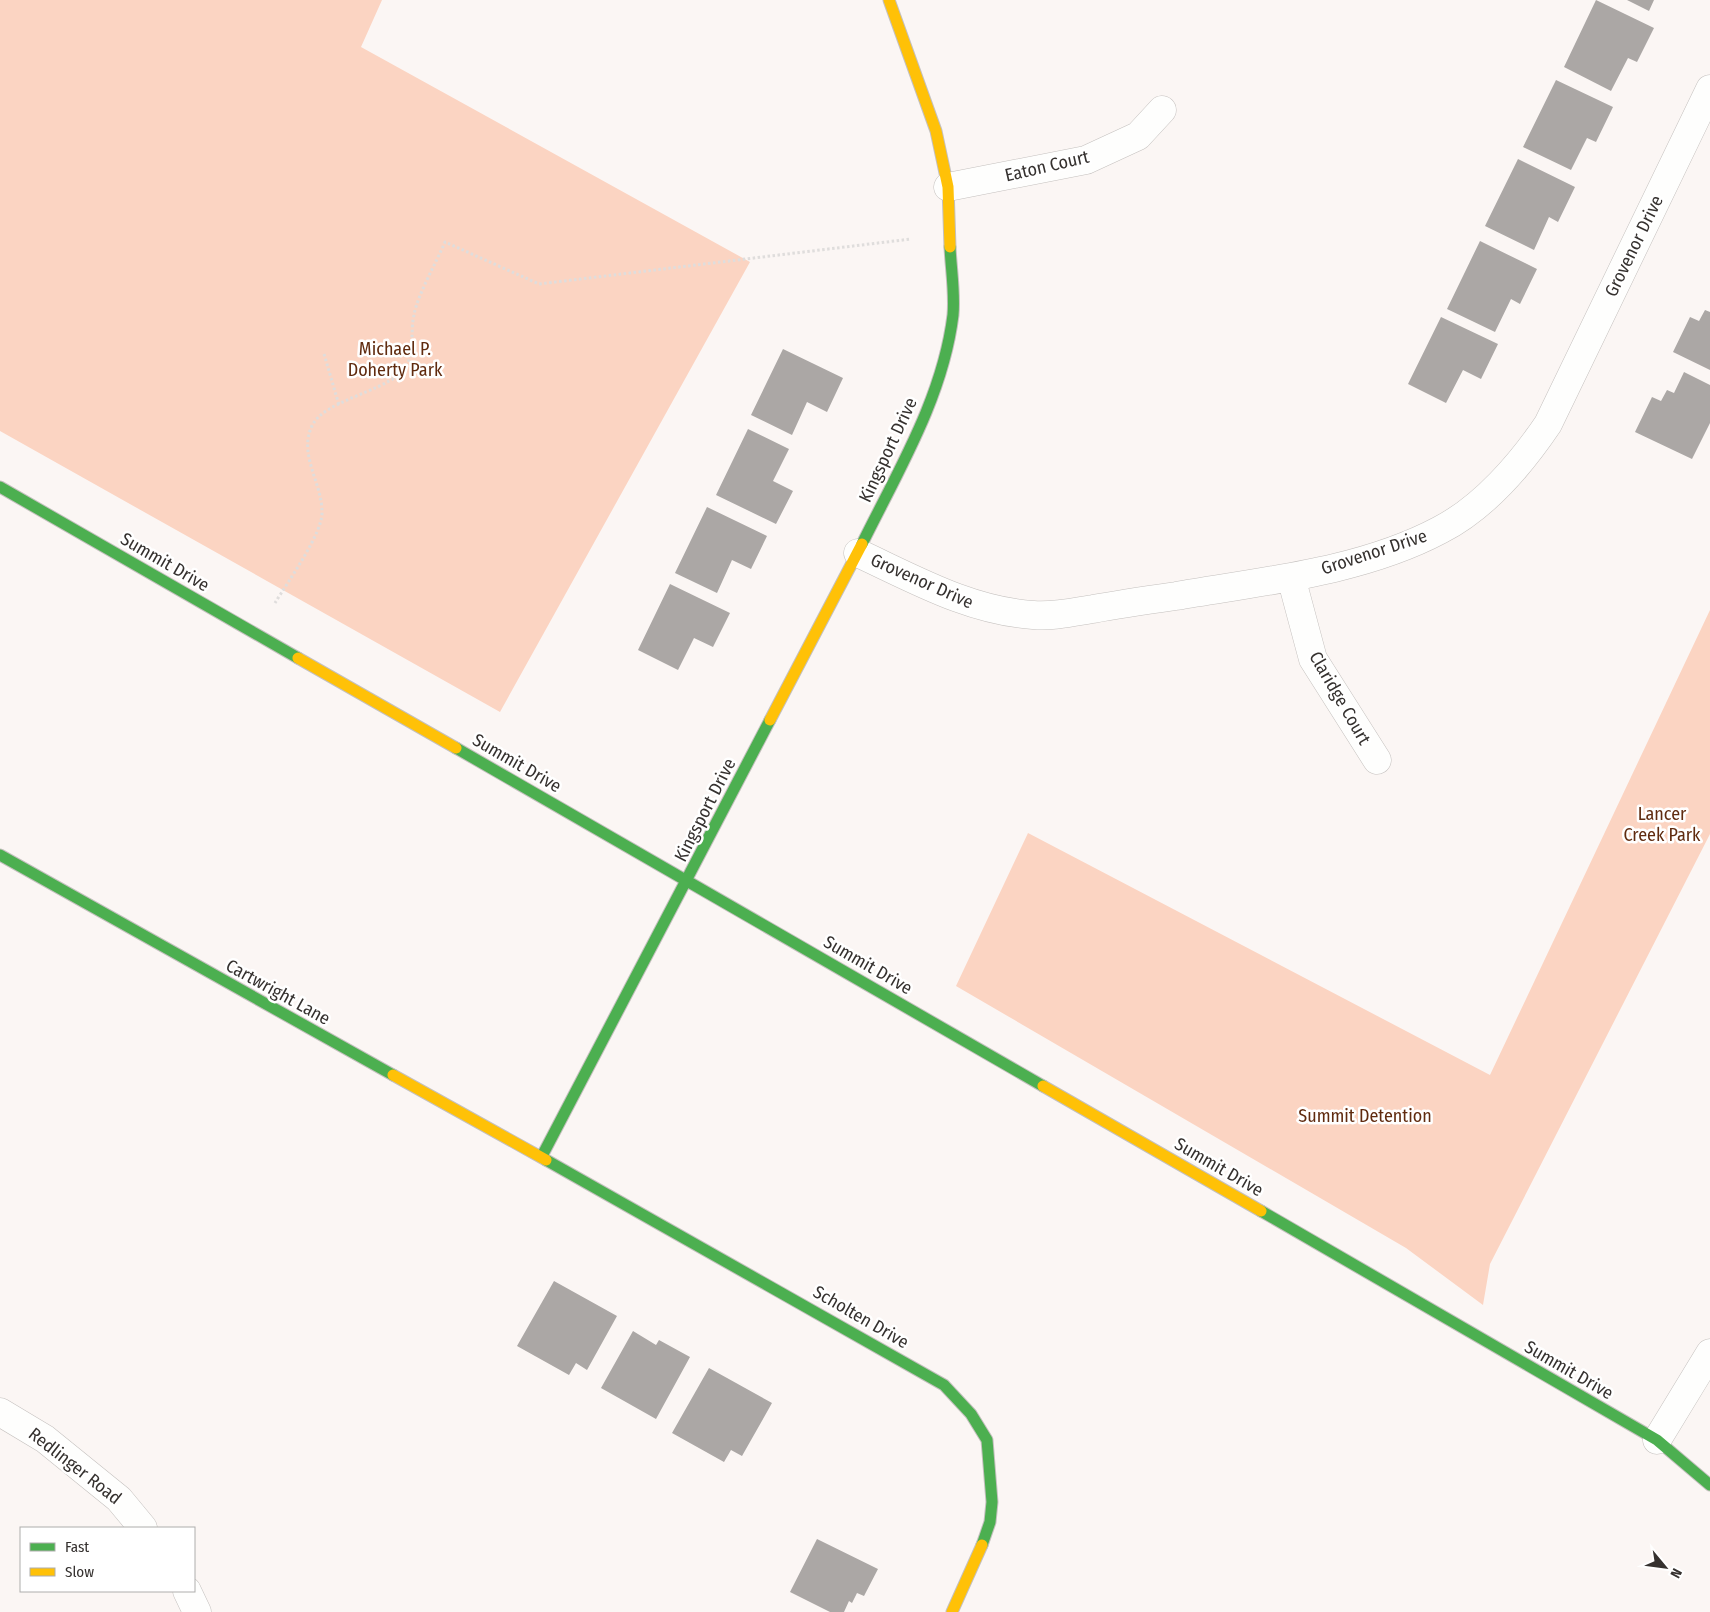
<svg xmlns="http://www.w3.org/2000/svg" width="1710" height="1612" viewBox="0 0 1710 1612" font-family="'Fira Sans Condensed',sans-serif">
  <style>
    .green { fill: #fbd4c2 }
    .building { fill: #aba7a5 }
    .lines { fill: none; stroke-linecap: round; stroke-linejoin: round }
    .street-casing { stroke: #c4c0be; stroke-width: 29 }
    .fast-casing { stroke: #c4c0be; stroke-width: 13 }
    .slow-casing { stroke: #c4c0be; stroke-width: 13 }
    .path { stroke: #dfdddc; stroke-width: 3; stroke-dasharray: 2.5 2.5; stroke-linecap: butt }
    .street { stroke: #fefefd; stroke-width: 28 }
    .fast { stroke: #4caf50; stroke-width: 11 }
    .slow { stroke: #ffc107; stroke-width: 11 }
    .labels { text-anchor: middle; stroke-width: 5; stroke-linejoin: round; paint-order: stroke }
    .street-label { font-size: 18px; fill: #35312f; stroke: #fff }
    .park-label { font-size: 18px; fill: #602b0f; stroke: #fff }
  </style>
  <rect width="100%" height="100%" fill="#fbf6f4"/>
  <path class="green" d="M0 0H382L361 47 750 262 500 712 0 431Z
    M1710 610V834L1490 1264 1483 1305 1406 1248 956 986 1028 833 1490 1075Z"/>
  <path class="building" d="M1596 0 1654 28 1637 62 1628 58 1611 91 1564 67Z
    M1627 0H1654L1649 11Z
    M1556 80 1613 107 1596 142 1587 138 1571 170 1523 147Z
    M1518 159 1575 187 1558 222 1549 217 1534 250 1485 226Z
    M1480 241 1537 269 1520 304 1511 299 1495 332 1447 309Z
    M1705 310 1710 312V370L1673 352 1690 317 1699 321Z
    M1441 317 1498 344 1481 379 1463 370 1446 403 1408 384Z
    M783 349 843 378 827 412 807 402 792 435 751 415Z
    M1684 372 1710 385V423L1692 459 1635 432 1652 397 1661 401 1667 390 1674 393Z
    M748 429 789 449 773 481 793 491 776 524 716 495Z
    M707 507 767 536 751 569 732 560 717 593 675 573Z
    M670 584 730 613 713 647 694 638 678 670 638 650Z
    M554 1281 617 1316 587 1370 576 1363 569 1375 517 1346Z
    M633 1331 656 1345 659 1340 690 1357 656 1419 601 1388Z
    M709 1368 772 1403 742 1456 731 1450 724 1462 672 1433Z
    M817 1539 878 1569 864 1596 857 1593 852 1603 849 1601 844 1612H830L790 1592Z"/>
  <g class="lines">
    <defs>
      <path id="street" d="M948 187 1086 160 1138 136 1162 110
        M858 553C914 579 970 611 1033 615 1052 617 1074 612 1093 609 1120 604 1148 600 1176 596 1263 581 1361 572 1440 530 1483 508 1521 464 1548 424L1710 89
        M1291 577 1313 659 1377 760
        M0 1412 45 1439 119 1499 143 1528
        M1657 1440 1710 1353
        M187 1591 197 1612"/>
      <path id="fast" d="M0 487 298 658
        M862 544C898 471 943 397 953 315 955 293 951 269 950 247
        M456 748 1043 1086
        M0 855 393 1075
        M542 1156 770 720
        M546 1160 944 1385 971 1414 987 1440 992 1502 990 1522 982 1545
        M1261 1211 1657 1440 1710 1485"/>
      <path id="slow" d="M889 0 936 131 948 187 950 247
        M298 658 456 748
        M770 720 862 544
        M393 1075 546 1160
        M1043 1086 1261 1211
        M952 1612 982 1545"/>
    </defs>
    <use href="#street" class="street-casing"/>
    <use href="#fast" class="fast-casing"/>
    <use href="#slow" class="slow-casing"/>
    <path class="path" d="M324 354 339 405
      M275 603C287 583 323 533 322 512 322 482 297 453 313 424 325 402 378 392 398 375 418 359 409 336 414 315 417 296 437 261 445 242L539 284 911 239"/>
    <use href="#street" class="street"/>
    <use href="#fast" class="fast"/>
    <use href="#slow" class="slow"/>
  </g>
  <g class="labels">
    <g class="street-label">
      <text transform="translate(1047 166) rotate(-13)" y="6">Eaton Court</text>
      <text transform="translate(1634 246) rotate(-64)" y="6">Grovenor Drive</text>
      <text transform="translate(888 450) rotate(-65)" y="6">Kingsport Drive</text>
      <text transform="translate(1374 552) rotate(-18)" y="6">Grovenor Drive</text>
      <text transform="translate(165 562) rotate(30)" y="6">Summit Drive</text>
      <text transform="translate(922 581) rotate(24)" y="6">Grovenor Drive</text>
      <text transform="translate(1340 698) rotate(60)" y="6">Claridge Court</text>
      <text transform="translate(517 763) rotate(30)" y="6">Summit Drive</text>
      <text transform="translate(705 810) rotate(-63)" y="6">Kingsport Drive</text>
      <text transform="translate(868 965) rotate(30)" y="6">Summit Drive</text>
      <text transform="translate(278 992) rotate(29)" y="6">Cartwright Lane</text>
      <text transform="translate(1219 1167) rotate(30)" y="6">Summit Drive</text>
      <text transform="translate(861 1317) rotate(30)" y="6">Scholten Drive</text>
      <text transform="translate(1569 1370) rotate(30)" y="6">Summit Drive</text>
      <text transform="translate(75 1466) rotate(38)" y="6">Redlinger Road</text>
    </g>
    <g class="park-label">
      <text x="395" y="355">Michael P.<tspan x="395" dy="21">Doherty Park</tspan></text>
      <text x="1662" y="820">Lancer<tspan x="1662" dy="21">Creek Park</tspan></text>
      <text x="1365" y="1122">Summit Detention</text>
    </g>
  </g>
  <rect x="20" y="1527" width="175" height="65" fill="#ffffff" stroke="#aeadac"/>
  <rect x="30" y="1543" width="25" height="8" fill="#4caf50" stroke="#aeadac"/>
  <text x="65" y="1552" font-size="15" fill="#35312f">Fast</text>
  <rect x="30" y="1568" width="25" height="8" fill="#ffc107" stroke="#aeadac"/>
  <text x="65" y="1577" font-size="15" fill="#35312f">Slow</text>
  <g transform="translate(1665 1567) rotate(119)" stroke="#ffffff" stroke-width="4" paint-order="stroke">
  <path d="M0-4L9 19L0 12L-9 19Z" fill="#35312f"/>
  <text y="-8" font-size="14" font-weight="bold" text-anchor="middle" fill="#35312f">N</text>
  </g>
</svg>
